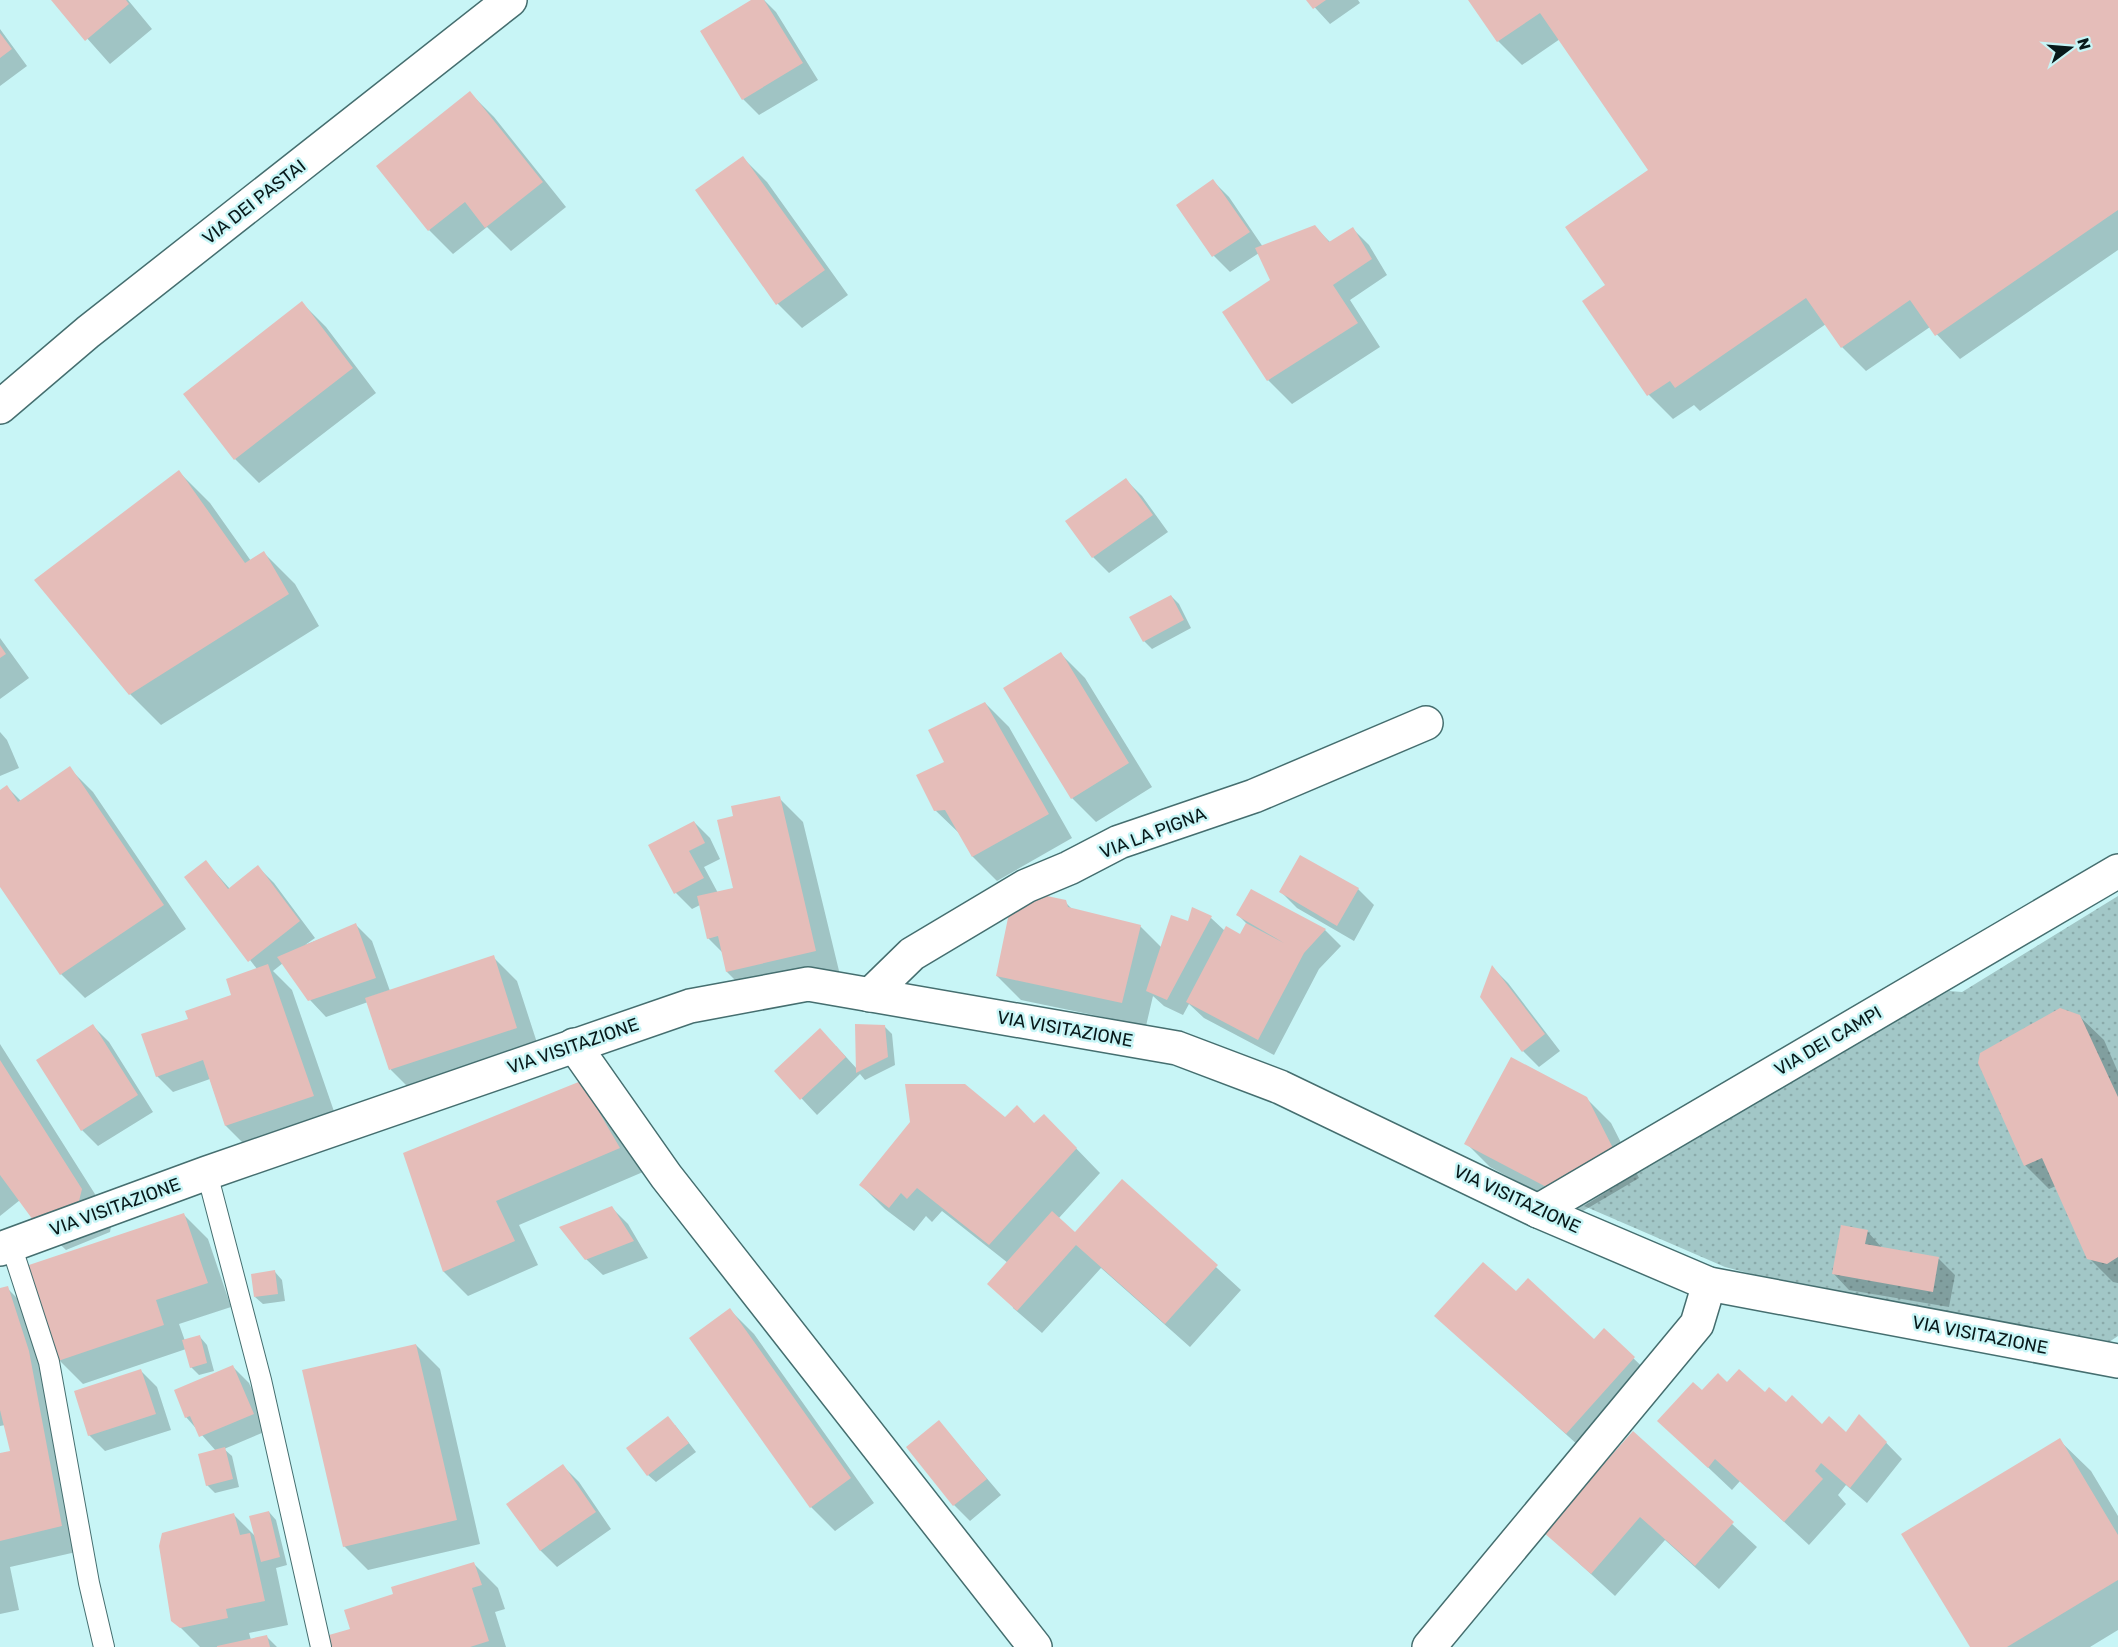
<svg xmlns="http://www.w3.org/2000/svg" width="2118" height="1647" viewBox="0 0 2118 1647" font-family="Rubik,sans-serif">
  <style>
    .grass { fill: url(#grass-dots) }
    .shadow { fill: #0003 }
    .building { fill: #e5bdb9 }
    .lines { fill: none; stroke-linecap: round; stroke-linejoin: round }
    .service-casing { stroke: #456e6f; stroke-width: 22 }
    .minor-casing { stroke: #456e6f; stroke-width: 36 }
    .tertiary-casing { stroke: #456e6f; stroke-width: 36 }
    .service { stroke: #fff; stroke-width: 20 }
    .minor { stroke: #fff; stroke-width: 33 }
    .tertiary { stroke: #fff; stroke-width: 33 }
    .labels { text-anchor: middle; stroke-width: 5; stroke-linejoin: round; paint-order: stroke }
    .street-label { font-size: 18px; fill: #08191a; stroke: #c8f5f6 }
  </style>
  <defs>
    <pattern id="grass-dots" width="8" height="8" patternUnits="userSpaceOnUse" patternTransform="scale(1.5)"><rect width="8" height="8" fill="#a2c7c7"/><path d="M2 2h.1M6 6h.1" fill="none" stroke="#8aaaaa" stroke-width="1.8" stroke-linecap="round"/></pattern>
  </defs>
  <rect width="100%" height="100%" fill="#c8f5f6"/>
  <path class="grass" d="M2118 896V1336L2109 1342 1862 1303 1725 1267 1584 1206 1735 1111 1949 991 1962 992Z"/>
  <path class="shadow" d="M53 0H128L152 29 110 64Z
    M754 0H764L776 12 818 80 759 115 743 99Z
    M1308 0H1358L1360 3 1330 24Z
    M1470 0H2118V250L1960 359 1930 327 1866 371 1842 347 1826 324 1700 411 1694 405 1673 419 1649 395 1584 302 1608 285 1650 170 1560 39 1522 65 1498 41Z
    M0 29 27 66 0 86Z
    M470 93 494 117 566 207 511 251 487 227 453 254 429 230Z
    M743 158 767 182 848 295 802 328 778 304 697 190Z
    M1213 181 1229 197 1263 247 1315 227 1330 242 1353 229 1369 245 1387 275 1350 300 1380 347 1292 404 1268 380 1224 312 1272 281 1259 253 1230 272 1214 256 1178 205Z
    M302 303 326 327 376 393 259 483 235 459 185 394Z
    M179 472 210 503 251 561 264 553 295 584 319 626 161 725 130 694Z
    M1126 480 1142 496 1168 532 1109 573 1093 557Z
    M1171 596 1179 604 1191 628 1152 649 1144 641Z
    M0 638 29 678 0 699Z
    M1061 654 1085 678 1152 787 1096 822 1072 798Z
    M985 703 1009 727 1072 838 997 881 973 857 960 834 935 810 946 762Z
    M0 732 7 740 19 768 0 776Z
    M69 768 93 792 186 929 85 998 61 974 0 884V792L7 787 21 801Z
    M779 798 803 822 840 975 751 996 727 972 723 953 708 938 700 905 692 909 676 893 650 845 694 822 710 838 720 859 704 867 718 893 735 889V818Z
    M206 862 230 889 258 867 274 883 315 938 305 945 356 925 372 941 390 991 493 957 517 981 540 1052 415 1094 391 1070 368 1002 326 1017 310 1000 283 963 273 971 292 990 337 1120 250 1150 226 1126 210 1079 173 1092 157 1076 190 1020 233 996 257 969 186 877Z
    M1358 889 1374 905 1354 941 1297 908 1281 892Z
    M1252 891 1325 930 1341 946 1319 969 1274 1055 1204 1018 1189 1004 1183 1015 1164 1006 1153 996 1146 1026 1021 1000 997 976 1065 902 1073 910 1140 926 1162 948 1189 923 1211 918 1225 931 1241 936 1247 924 1238 915Z
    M1493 968 1508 983 1560 1051 1539 1067 1523 1051 1482 997Z
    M2079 1016 2104 1040 2118 1072V1283L2113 1282 2089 1258 2056 1186 2049 1189 2025 1165Z
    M93 1026 109 1042 153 1112 98 1146 82 1130 38 1060Z
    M884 1026 892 1034 895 1065 865 1080 860 1074 817 1115 776 1071 836 1046 858 1070Z
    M0 1044 112 1221 110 1232 66 1250 34 1219 20 1200 0 1216Z
    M581 1082 605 1107 643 1172 519 1225 538 1265 468 1296 444 1272 405 1154Z
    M1586 1098 1611 1123 1639 1178 1578 1214 1490 1167 1466 1143Z
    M1005 1119 1034 1124 1068 1140 1100 1173 1058 1219 1075 1234 1122 1181 1241 1290 1190 1347 1101 1268 1042 1333 1013 1308 1008 1263 942 1211 932 1222 926 1216 914 1231 885 1209 861 1185Z
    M611 1207 628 1224 648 1258 603 1275 586 1259Z
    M184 1215 208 1239 231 1307 179 1324 185 1341 200 1337 207 1345 214 1371 199 1375 191 1367 186 1349 83 1384 59 1360Z
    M1867 1231 1883 1249 1939 1259 1955 1275 1949 1307 1849 1290 1833 1273Z
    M275 1272 282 1280 285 1301 263 1304 255 1297Z
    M7 1288 31 1312 85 1550 10 1567 19 1610 0 1614V1455L11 1452 5 1425 0 1426V1289Z
    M1516 1293 1595 1341 1604 1330 1658 1382 1591 1457 1436 1316Z
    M730 1310 754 1334 874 1503 835 1531 811 1507Z
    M416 1345 440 1369 480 1544 368 1570 344 1546Z
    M233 1367 249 1383 269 1430 224 1449 232 1456 239 1487 215 1493 207 1485 216 1451 186 1417Z
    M141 1371 157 1387 171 1430 105 1451 89 1435Z
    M1727 1384 1765 1394 1822 1426 1846 1434 1860 1416 1902 1459 1867 1503 1846 1485 1838 1495 1846 1504 1809 1545 1740 1481 1732 1490 1659 1421 1702 1392Z
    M939 1422 1001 1495 970 1521 954 1505Z
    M675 1425 696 1452 656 1482 648 1475Z
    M1633 1433 1757 1547 1719 1589 1665 1540 1615 1596 1545 1532Z
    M2059 1440 2091 1471 2118 1516V1630L2090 1647H1971Z
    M563 1466 579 1482 611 1529 557 1567 541 1551 508 1504Z
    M269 1512 276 1520 287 1565 276 1568 288 1625 249 1633 251 1640 266 1636 277 1647H200L173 1620 234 1515 256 1537Z
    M474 1564 498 1588 505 1609 495 1612 506 1647H327L395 1595Z"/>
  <path class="building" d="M51 0H126L129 4 85 41Z
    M751 0H764L803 63 742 100 700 31Z
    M1306 0H1326L1313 9Z
    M1468 0H2118V210L1935 336 1910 300 1841 348 1806 298 1675 388 1670 381 1647 396 1582 301 1605 285 1565 227 1648 170 1540 13 1497 42Z
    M0 33 12 49 0 58Z
    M470 91 543 182 485 228 465 202 428 231 376 166Z
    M743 156 825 270 776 305 695 190Z
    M1213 179 1250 232 1212 257 1176 205Z
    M1315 225 1329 242 1353 227 1372 259 1333 285 1358 323 1267 381 1222 312 1270 280 1255 248Z
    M302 301 353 368 234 460 183 394Z
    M179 470 245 563 264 551 289 594 129 695 34 580Z
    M1126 478 1153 515 1092 558 1065 521Z
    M1171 595 1184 620 1143 642 1129 617Z
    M0 645 6 654 0 658Z
    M1061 652 1129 763 1071 799 1003 688Z
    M985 702 1049 814 972 857 945 810 934 811 916 775 944 762 928 730Z
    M70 766 164 905 60 975 0 887V790L7 785 18 802Z
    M780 796 816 951 726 972 718 936 707 939 697 896 733 888 717 820 733 816 731 806Z
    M694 821 705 843 689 851 704 878 674 894 648 845Z
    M1300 855 1359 888 1337 926 1279 892Z
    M206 860 228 889 258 865 300 921 248 962 184 877Z
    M1014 889 1066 900 1068 907 1141 925 1122 1003 996 976Z
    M1251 889 1326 929 1304 953 1258 1040 1186 1002 1226 926 1240 934 1246 923 1284 943 1236 915Z
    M1192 907 1212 916 1167 1000 1146 991 1171 915 1188 921Z
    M356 923 376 978 308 1001 277 957Z
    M494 955 517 1028 389 1070 365 998Z
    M268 964 314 1096 225 1126 203 1060 156 1077 141 1034 188 1019 185 1011 231 995 226 979Z
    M1492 965 1545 1034 1522 1052 1480 997Z
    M2060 1008 2080 1015 2118 1097V1257L2107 1264 2087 1259 2042 1158 2024 1166 1978 1063 1980 1053Z
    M93 1024 138 1095 81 1131 36 1060Z
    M855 1024 885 1025 888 1057 856 1073Z
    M820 1028 846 1057 800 1100 774 1071Z
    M1511 1057 1587 1097 1616 1154 1554 1191 1464 1144Z
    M0 1060 82 1189 79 1201 33 1220 0 1175Z
    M581 1081 620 1148 496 1201 515 1241 443 1272 403 1153Z
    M905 1084H965L1005 1117 1017 1105 1034 1123 1044 1114 1077 1148 989 1245 917 1188 907 1199 901 1193 889 1208 859 1185 910 1122Z
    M1122 1179 1218 1265 1165 1324 1076 1245 1017 1311 987 1284 1052 1211 1075 1232Z
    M612 1206 634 1241 585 1260 559 1227Z
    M184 1213 208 1283 156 1300 164 1325 58 1361 26 1266Z
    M1841 1225 1868 1230 1865 1244 1939 1257 1933 1292 1832 1274Z
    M1483 1262 1516 1291 1528 1278 1594 1339 1604 1328 1635 1357 1566 1434 1434 1316Z
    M275 1270 278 1294 254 1297 251 1274Z
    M8 1286 29 1351 62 1526 0 1541V1453L10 1451 0 1410V1288Z
    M730 1308 851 1478 810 1508 689 1338Z
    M200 1335 207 1363 190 1368 182 1340Z
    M416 1344 457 1520 343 1547 302 1370Z
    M233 1365 254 1414 199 1437 190 1416 185 1418 174 1390Z
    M141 1369 156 1414 88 1436 74 1391Z
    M1739 1369 1765 1392 1769 1387 1786 1402 1792 1395 1822 1424 1829 1416 1846 1432 1859 1414 1887 1442 1850 1488 1821 1463 1815 1471 1823 1479 1784 1522 1715 1459 1708 1468 1657 1421 1693 1382 1702 1390 1718 1373 1727 1382Z
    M668 1416 689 1443 647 1476 626 1448Z
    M939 1420 987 1479 953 1506 906 1447Z
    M1633 1431 1734 1522 1695 1566 1640 1517 1591 1574 1543 1532Z
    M2060 1438 2118 1535V1580L2007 1647H1970L1901 1534Z
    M225 1447 233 1479 206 1486 198 1454Z
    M563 1464 596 1512 540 1551 506 1504Z
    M269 1511 280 1557 261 1562 249 1516Z
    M234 1513 240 1535 250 1533 265 1601 226 1609 228 1618 180 1628 171 1621 159 1546 162 1533Z
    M474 1562 482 1585 472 1588 489 1641 470 1647H325L322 1637 350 1629 344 1610 393 1594 391 1587Z
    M267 1635 270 1647H217V1646Z"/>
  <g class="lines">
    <defs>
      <path id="service" d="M207 1173 261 1380 321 1647
        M11 1245 49 1362 89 1583 104 1647"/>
      <path id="minor" d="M870 995 912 954 1026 886 1069 868 1119 842 1254 796 1426 723
        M574 1045 666 1176 1035 1647
        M1538 1211 2118 871
        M1429 1647 1697 1324 1709 1284"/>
      <path id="tertiary" d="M0 407 88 332 510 0
        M0 1249 207 1173 690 1006 808 984 1177 1048 1280 1087 1538 1211 1709 1284 2118 1361"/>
    </defs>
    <use href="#service" class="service-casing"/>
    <use href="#minor" class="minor-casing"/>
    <use href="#tertiary" class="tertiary-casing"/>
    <use href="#service" class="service"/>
    <use href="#minor" class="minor"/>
    <use href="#tertiary" class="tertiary"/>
  </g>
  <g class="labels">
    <g class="street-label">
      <text transform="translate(254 202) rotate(-38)" y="6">VIA DEI PASTAI</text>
      <text transform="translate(1153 833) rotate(-21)" y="6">VIA LA PIGNA</text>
      <text transform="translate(1065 1029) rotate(10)" y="6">VIA VISITAZIONE</text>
      <text transform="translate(1828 1041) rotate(-30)" y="6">VIA DEI CAMPI</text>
      <text transform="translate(573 1046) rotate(-19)" y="6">VIA VISITAZIONE</text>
      <text transform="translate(1517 1199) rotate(25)" y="6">VIA VISITAZIONE</text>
      <text transform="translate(115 1207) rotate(-20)" y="6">VIA VISITAZIONE</text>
      <text transform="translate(1980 1335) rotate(11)" y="6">VIA VISITAZIONE</text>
    </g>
  </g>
  <g transform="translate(2070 48) rotate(74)" stroke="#c8f5f6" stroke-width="4.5" paint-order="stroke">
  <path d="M0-4.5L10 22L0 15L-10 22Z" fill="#08191a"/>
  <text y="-9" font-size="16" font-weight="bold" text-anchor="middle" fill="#08191a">N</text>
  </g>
</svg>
